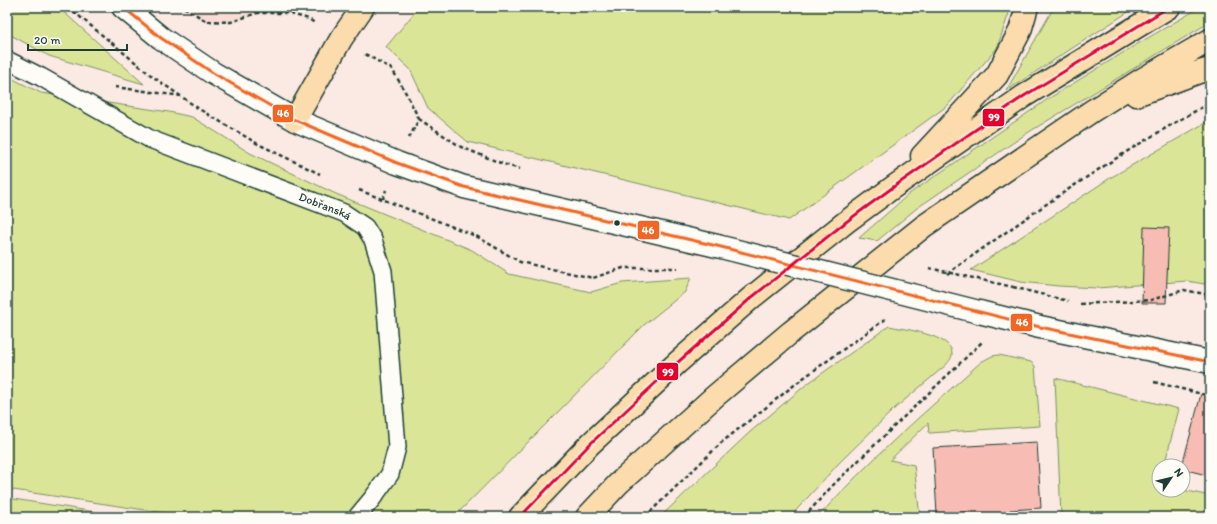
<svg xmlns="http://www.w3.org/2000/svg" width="1217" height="524" viewBox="0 0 1217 524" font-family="Itim,sans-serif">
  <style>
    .built { fill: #fadcd5 }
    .green { fill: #dae598; stroke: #7c9166 }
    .building { fill: #f7bcb3; stroke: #1f3d34 }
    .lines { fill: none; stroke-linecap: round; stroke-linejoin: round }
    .service-casing { stroke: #1f3d34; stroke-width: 20 }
    .tertiary-casing { stroke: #1f3d34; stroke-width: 25 }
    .primary-casing { stroke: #1f3d34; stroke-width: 25 }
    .trunk-casing { stroke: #1f3d34; stroke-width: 25 }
    .path { stroke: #1f3d34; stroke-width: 2.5; stroke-dasharray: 4 3; stroke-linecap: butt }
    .service { stroke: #fdfcf7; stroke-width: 17 }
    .tertiary { stroke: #fdfcf7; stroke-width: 22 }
    .primary { stroke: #fcdcac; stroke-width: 22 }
    .trunk { stroke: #fcdcac; stroke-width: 22 }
    .tertiary-bridge-casing { stroke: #1f3d34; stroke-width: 25; stroke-linecap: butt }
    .path-bridge { stroke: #1f3d34; stroke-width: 2.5; stroke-dasharray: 4 3; stroke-linecap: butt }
    .tertiary-bridge { stroke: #fdfcf7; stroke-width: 22 }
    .bus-1-casing { stroke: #fdfcf7; stroke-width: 6 }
    .bus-2-casing { stroke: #fdfcf7; stroke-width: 6 }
    .bus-1 { stroke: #f26522; stroke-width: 3 }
    .bus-2 { stroke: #e4002b; stroke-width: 3 }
    .bus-dot { fill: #1f3d34; stroke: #fdfcf7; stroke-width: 1.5 }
    .labels { text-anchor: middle; stroke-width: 4; stroke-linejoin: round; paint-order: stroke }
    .street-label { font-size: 12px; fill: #1f3d34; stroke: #fdfcf7 }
    .line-badge { stroke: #fdfcf7; stroke-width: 1.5 }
    .badge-label { font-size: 11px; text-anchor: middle; font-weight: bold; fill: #fff }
  </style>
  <rect width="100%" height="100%" fill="#fbe9e3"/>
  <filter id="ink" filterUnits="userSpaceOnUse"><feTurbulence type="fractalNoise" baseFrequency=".025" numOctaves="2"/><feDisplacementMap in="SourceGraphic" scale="8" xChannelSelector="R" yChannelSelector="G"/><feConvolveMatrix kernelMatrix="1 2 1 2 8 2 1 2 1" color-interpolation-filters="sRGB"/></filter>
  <g filter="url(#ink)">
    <path class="built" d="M184 7H293L287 13H257L231 22 206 21Z"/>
    <path class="green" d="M7 7H58L144 84 49 56 7 33Z
      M419 7H1011L997 48 947 106 789 220 468 142 428 108 410 69 386 47Z
      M1054 7H1136L1006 91Z
      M1201 7H1210V22L1029 132 917 208 877 241 859 238 909 194 1048 99 1134 46Z
      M7 76 41 93 169 112 192 117 250 153 336 194 472 250 509 274 591 292 622 283 691 278 685 292 644 325 454 517H191L7 489Z
      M1210 120V285L1187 281 1097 288 1058 286 1021 282 971 270 1110 178Z
      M889 326C903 329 953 335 952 354 952 359 948 362 946 365L894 409 839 463 790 517H660L750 432 807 384Z
      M999 355 1031 362 1035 366 1040 426 929 433 928 423 890 460 914 465 920 517H818C868 461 925 412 981 362L992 356Z
      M1055 378 1179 409 1164 466H1159V490H1183L1210 496V505L1207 517H1061Z
      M7 498 127 517H7Z"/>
    <path class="building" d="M1144 227 1169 228 1166 303H1142Z
      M1201 394 1210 396V476L1183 469 1182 466Z
      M1037 442 1041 508 1010 510 1011 517H968L967 512 937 514 933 448Z"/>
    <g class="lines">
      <defs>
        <g id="service">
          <path id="s1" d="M7 60 41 77 150 139 344 213 365 227 373 240 383 271 397 447 390 474 372 499 357 517"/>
        </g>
        <path id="tertiary" d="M123 7 161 38 213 73 295 120 397 163 464 187 717 246
          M979 312 1040 327 1210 362"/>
        <path id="primary" d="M1136 95 1199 72 1210 69
          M587 517 619 483 714 397 791 332 924 226 1092 111 1141 80 1210 40"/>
        <path id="trunk" d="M295 120 341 39 363 7
          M922 156 997 75 1020 31 1027 7
          M520 517 590 444 677 363 751 298 846 222 892 188 1024 96 1169 7"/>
      </defs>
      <use href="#service" class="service-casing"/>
      <use href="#tertiary" class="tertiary-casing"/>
      <use href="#primary" class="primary-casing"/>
      <use href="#trunk" class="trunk-casing"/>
      <path class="path" d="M68 7 152 76 199 109 258 144 320 174
        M184 7 206 21 231 22 257 13H287L309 19 316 24
        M365 54 392 69 407 95 419 119
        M115 87 181 96
        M409 138 419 119 461 147 503 164 520 169
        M359 190 476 236 520 262 593 278 623 268H677
        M383 199 386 190
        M947 274C1032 213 1118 153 1210 103
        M1013 287 1068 301
        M1080 304 1151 300 1184 290 1210 295
        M1154 382 1210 396
        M645 517 722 442 802 379 887 318
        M804 517 833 485 982 342"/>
      <use href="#service" class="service"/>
      <use href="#tertiary" class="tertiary"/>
      <use href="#primary" class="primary"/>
      <use href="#trunk" class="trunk"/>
      <defs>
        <path id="tertiary-bridge" d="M717 246 979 312"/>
      </defs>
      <use href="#tertiary-bridge" class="tertiary-bridge-casing"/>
      <path class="path-bridge" d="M929 268 1013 287"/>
      <use href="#tertiary-bridge" class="tertiary-bridge"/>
      <defs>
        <path id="bus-1" d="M123 7 161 38 213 73 295 120 397 163 464 187 717 246 1040 327 1210 362"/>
        <path id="bus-2" d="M520 517 590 444 677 363 751 298 846 222 892 188 1024 96 1169 7"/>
      </defs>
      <use href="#bus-1" class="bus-1-casing"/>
      <use href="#bus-2" class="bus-2-casing"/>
      <use href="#bus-1" class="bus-1"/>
      <use href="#bus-2" class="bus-2"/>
    </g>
  </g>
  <circle class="bus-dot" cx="617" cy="223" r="3.5"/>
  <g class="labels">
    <g class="street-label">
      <text dy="4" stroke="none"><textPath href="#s1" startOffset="351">Dobřanská</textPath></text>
    </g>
  </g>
  <g class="line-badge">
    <rect x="272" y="104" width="22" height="19" rx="4" fill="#f26522"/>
    <rect x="982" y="108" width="23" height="19" rx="4" fill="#e4002b"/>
    <rect x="637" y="220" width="23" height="20" rx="4" fill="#f26522"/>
    <rect x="1010" y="313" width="23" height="19" rx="4" fill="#f26522"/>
    <rect x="656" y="362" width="23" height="19" rx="4" fill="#e4002b"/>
  </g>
  <g class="badge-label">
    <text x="283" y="117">46</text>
    <text x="994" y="121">99</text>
    <text x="648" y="234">46</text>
    <text x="1022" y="326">46</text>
    <text x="668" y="376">99</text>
  </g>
  <rect width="1217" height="524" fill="none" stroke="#fdfcf7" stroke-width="24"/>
  <rect x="12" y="12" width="1193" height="500" fill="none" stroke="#1f3d34" stroke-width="1.5" filter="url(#ink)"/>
  <g transform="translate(1171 478) rotate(55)"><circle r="19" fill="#fdfcf7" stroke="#a4b0a9"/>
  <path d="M0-3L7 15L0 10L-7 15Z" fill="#1f3d34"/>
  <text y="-6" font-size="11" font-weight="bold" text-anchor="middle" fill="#1f3d34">N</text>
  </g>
  <path d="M28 44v6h99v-6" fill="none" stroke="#1f3d34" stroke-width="2"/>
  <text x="34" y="44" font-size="12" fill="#1f3d34" stroke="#fdfcf7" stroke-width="3" paint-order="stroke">20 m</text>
</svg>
